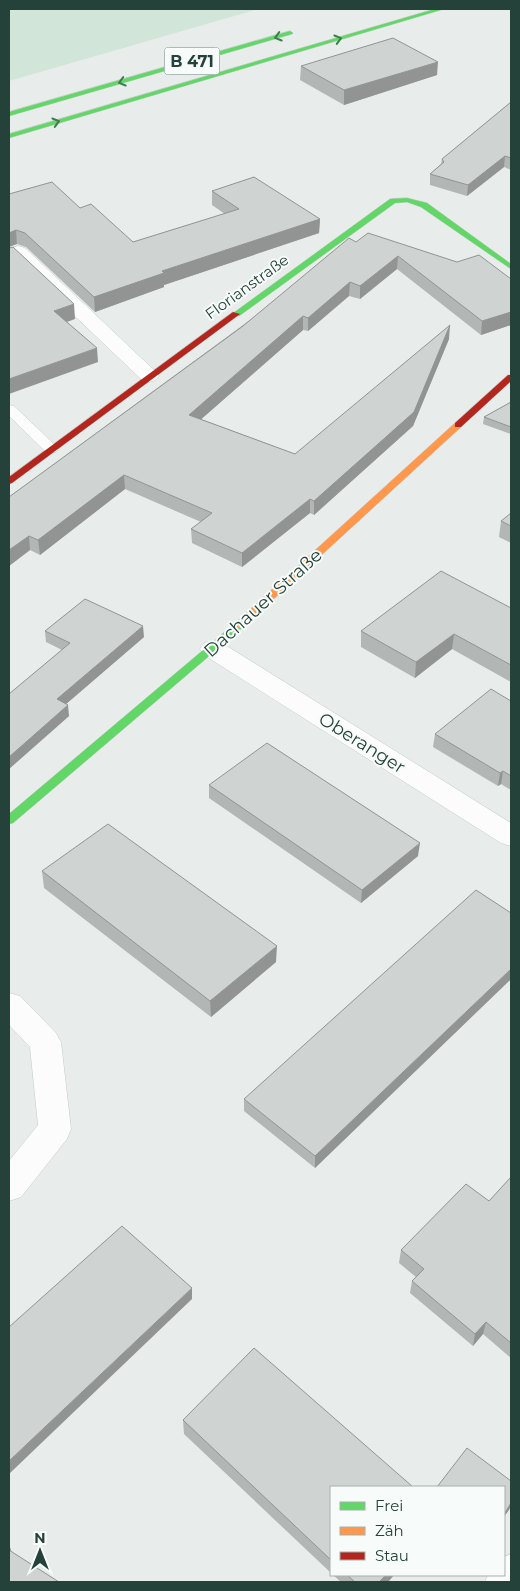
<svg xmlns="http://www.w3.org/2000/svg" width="520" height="1591" viewBox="0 0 520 1591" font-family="Montserrat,sans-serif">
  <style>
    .green { fill: #d1e6d8 }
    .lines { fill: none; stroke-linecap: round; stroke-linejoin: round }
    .lane-casing { stroke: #c5cac8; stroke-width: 1 }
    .street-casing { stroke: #c5cac8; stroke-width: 1 }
    .fast-casing { stroke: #c3cbc8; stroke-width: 1 }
    .slow-casing { stroke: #c3cbc8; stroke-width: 1 }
    .jam-casing { stroke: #c3cbc8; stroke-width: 1 }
    .lane { fill: #fcfcfc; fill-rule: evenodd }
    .street { fill: #fcfcfc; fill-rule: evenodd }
    .fast { fill: #63d668; fill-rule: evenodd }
    .slow { fill: #ff974d; fill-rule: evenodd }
    .jam { fill: #b3261e; fill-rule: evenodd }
    .wall { fill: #b2b6b5 }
    .shaded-wall { fill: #919493 }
    .building { fill: #cfd4d2; stroke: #919493 }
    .oneway { stroke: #3d7d4c }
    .labels { text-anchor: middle; stroke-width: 4; stroke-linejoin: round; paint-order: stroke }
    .far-street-label { font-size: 15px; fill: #24423a; stroke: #f7fbf9 }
    .shield { fill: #f7fbf9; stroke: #637a73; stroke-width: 1 }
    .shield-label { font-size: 16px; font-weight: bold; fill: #24423a }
    .street-label { font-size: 18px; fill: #24423a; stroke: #f7fbf9 }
  </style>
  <rect width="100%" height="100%" fill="#e8edeb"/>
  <path class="green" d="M9 9H259L9 81Z"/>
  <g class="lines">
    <defs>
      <path id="lane" d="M9 405 14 406 56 446 58 449 56 452H46L9 416Z"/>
      <path id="street" d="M18 246 25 248 156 372 159 376 156 380 149 382 142 380 15 259 9 261V249Z
        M213 641 222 643 511 823V846L501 843 204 655 200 649 204 643Z
        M9 993 20 996 56 1033 61 1042 71 1129 67 1139 21 1197 9 1201V1161L38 1125 30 1047 9 1025Z
        M511 1554V1582H485L488 1575H504V1557Z"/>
      <path id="fast" d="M435 9H444L9 138V134Z
        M290 31 293 33 292 34 9 116V112Z
        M407 198 427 203 511 264V269L421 207 407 202 395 203 239 316 232 314 390 199Z
        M238 623 242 624 243 626 242 628 13 823 9 824V814L234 624Z"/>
      <path id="slow" d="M458 422 461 423V427L242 628H234L233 626 234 624 455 423Z"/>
      <path id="jam" d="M233 312 240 314 12 483 9 484V477Z
        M508 375H511V381L461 427H455V423Z"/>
    </defs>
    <use href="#lane" class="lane-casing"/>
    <use href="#street" class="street-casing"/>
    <use href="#fast" class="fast-casing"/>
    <use href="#slow" class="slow-casing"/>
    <use href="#jam" class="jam-casing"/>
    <use href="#lane" class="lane"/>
    <use href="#street" class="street"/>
    <use href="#fast" class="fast"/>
    <use href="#slow" class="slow"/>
    <use href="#jam" class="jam"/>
  </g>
  <path class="wall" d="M301 66 437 75 344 105 300 80Z
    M511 102V170L504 167 467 196 430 185V174L441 164 442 159Z
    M212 191 320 219 319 233 164 285V287L95 312 26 247 17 244 9 194 80 208 133 242 225 214 212 205Z
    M356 242 511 279V325L481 335 397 269 360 299 349 296 308 331 303 330 201 419 295 454 449 339 413 426 314 515 310 513 242 567 192 543 191 529 201 522 125 489 40 555 30 550 9 566V497Z
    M511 402V434L483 424 484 417Z
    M511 513V543L499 537 501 521Z
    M511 608V682L452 649 415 678 361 647V631Z
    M45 631 144 637 66 704 69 716 9 769V694L62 650 46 642Z
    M511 701V790L501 784 498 786 433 747 435 734Z
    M209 785 418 856 361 903 209 798Z
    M42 871 276 962 211 1017 44 888Z
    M511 913V979L315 1168 244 1111V1099Z
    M511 1177V1358L483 1334 473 1346 410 1293 412 1281 416 1277 399 1263 401 1250 489 1201Z
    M183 1420 331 1487V1573L184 1434Z
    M333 1575H394L388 1582H341Z"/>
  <path class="shaded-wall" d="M438 62 437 75 344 105V90Z
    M505 156 504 167 467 196 468 185Z
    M320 219 319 233 164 285V287L95 312 94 297 162 271Z
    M16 230 17 244 9 247V233Z
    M398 256 397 269 360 299V286Z
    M350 282 349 296 308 331V318Z
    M74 304 75 319 56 326 54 311Z
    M511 312V325L481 335 482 321Z
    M303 316V330L190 429 189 415Z
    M450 325 449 339 413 426 314 515V501Z
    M97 348 98 362 9 394V379Z
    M124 475 125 489 40 555 38 540Z
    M310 499V513L242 567V553Z
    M29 536 30 550 9 566V550Z
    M143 626 144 637 58 711 57 699Z
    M454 634 452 649 415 678 416 662Z
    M68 705 69 716 9 769V757Z
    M503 771 501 784 498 786 500 773Z
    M420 843 418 856 361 903 362 890Z
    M277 946 276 962 211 1017 210 1001Z
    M511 969V979L315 1168V1156Z
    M192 1288V1299L9 1474V1461Z
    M486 1322 483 1334 473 1346 475 1334Z
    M511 1503V1507L504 1517V1514Z
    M9 1544 12 1553 9 1558Z
    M386 1575H394L388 1582H379Z"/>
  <path class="building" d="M393 38 438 62 344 90 301 66Z
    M511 102V158L505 156 468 185 430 174 444 162 442 159Z
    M254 177 320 219 162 271 164 273 94 297 25 233 16 230 9 233V194L52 182 80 208 91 204 133 242 239 209 212 191Z
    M368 233 457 262 479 255 511 279V312L482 321 398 256 360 286 350 282 308 318 303 316 189 415 295 454 450 325 414 412 314 501 310 499 242 553 191 529 212 513 124 475 38 540 29 536 9 550V497L243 326 349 238 356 242Z
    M13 247 74 304 54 311 97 348 9 379V248Z
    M511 402V427L484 417Z
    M511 513V526L501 521Z
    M441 571 511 608V665L454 634 416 662 361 631Z
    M85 599 143 626 57 699 68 705 9 757V694L70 643 45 631Z
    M491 689 511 701V776L503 771 500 773 435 734Z
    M267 743 420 843 362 890 209 785Z
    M108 824 277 946 210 1001 42 871Z
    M476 890 511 913V969L315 1156 244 1099Z
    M511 1177V1343L486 1322 475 1334 412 1281 424 1269 401 1250 466 1184 489 1201Z
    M122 1226 192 1288 9 1461V1327Z
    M254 1348 413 1487H331V1560L183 1420Z
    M467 1448 511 1481V1503L504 1514V1487H437Z
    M9 1550 59 1582H9Z
    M347 1575H386L379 1582H355Z"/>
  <defs><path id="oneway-chevron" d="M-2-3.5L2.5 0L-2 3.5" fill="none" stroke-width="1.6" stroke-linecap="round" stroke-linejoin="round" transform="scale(1.25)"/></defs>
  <g class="oneway">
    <use href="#oneway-chevron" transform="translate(278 37) rotate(164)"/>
    <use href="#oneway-chevron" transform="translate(338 39) rotate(-16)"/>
    <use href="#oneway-chevron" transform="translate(122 82) rotate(164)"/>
    <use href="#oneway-chevron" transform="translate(56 122) rotate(-16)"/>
  </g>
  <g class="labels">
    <g class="far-street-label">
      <text transform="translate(247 287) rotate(-36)" y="5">Florianstraße</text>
    </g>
    <rect class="shield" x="164.5" y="47.5" width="55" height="27" rx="4"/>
    <g class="shield-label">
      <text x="192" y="67">B 471</text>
    </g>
    <g class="street-label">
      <text transform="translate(263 603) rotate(-42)" y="6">Dachauer Straße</text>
      <text transform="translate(362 743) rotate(32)" y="6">Oberanger</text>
    </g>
  </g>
  <rect width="520" height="1591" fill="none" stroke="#24423a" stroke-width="20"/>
  <rect x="330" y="1486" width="175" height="90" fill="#f7fbf9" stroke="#a3b1ad"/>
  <rect x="340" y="1502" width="25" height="8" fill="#63d668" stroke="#a3b1ad"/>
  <text x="375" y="1511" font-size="15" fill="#24423a">Frei</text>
  <rect x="340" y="1527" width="25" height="8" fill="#ff974d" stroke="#a3b1ad"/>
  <text x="375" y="1536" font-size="15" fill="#24423a">Zäh</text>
  <rect x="340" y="1552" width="25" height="8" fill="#b3261e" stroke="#a3b1ad"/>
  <text x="375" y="1561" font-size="15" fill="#24423a">Stau</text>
  <g transform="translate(40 1551)" stroke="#f7fbf9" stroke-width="4" paint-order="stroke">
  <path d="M0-4L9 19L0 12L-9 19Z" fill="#24423a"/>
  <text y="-8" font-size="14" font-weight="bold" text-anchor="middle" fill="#24423a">N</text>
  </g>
</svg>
